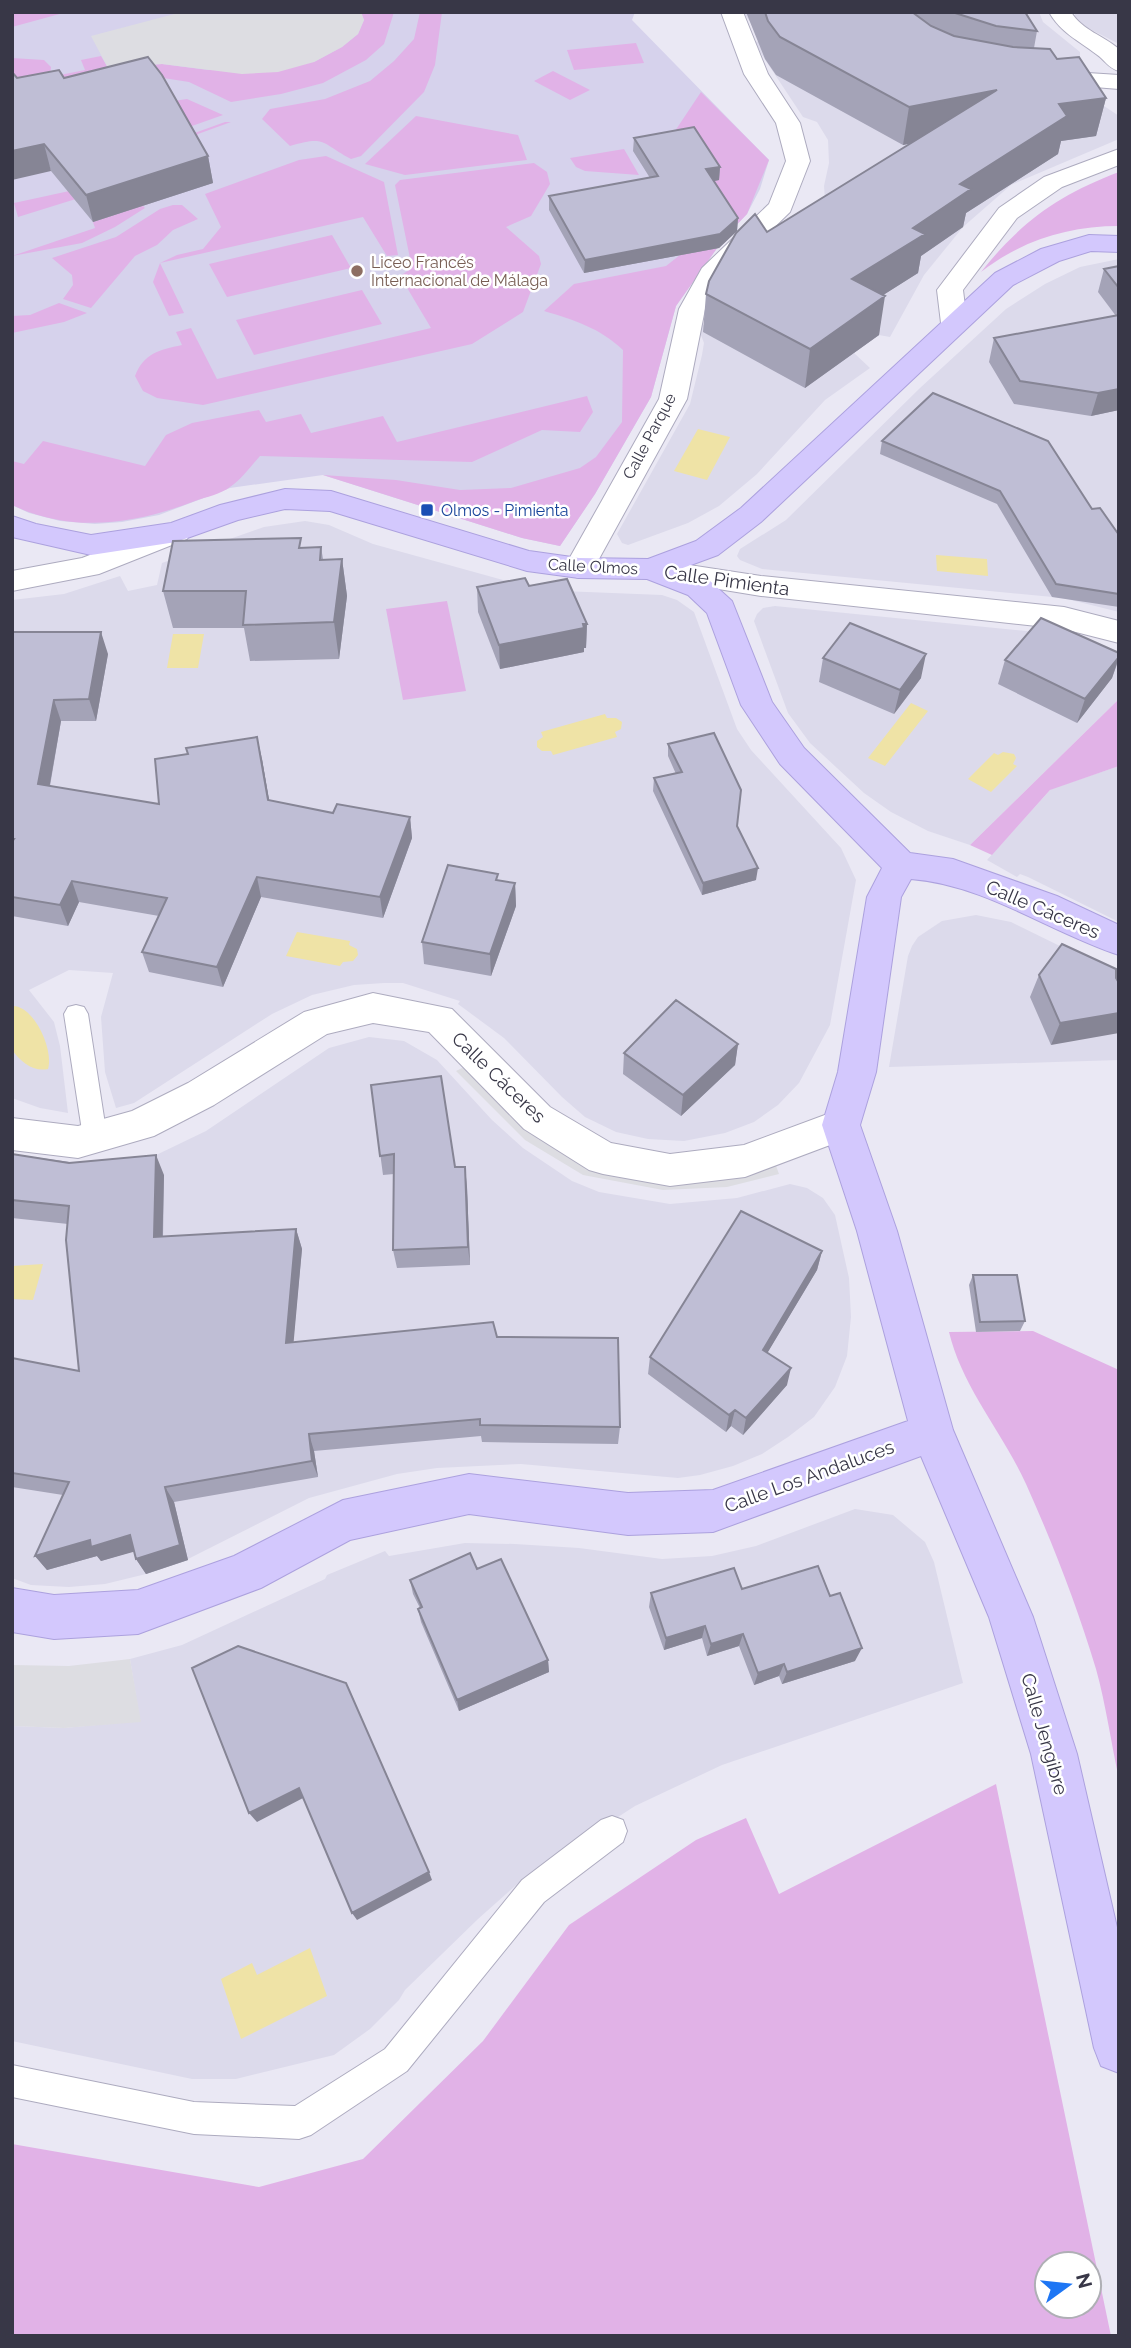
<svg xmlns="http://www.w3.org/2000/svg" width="1131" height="2348" viewBox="0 0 1131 2348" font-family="Raleway,sans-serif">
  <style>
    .residential { fill: #dcdaeb }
    .education { fill: #d6d2ec }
    .green { fill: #e1b2e7; fill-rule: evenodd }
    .parking { fill: #dddde2 }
    .water { fill: #efe3a6 }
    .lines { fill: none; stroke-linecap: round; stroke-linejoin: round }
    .lane-casing { stroke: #adabbf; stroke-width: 2 }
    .street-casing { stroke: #adabbf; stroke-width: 2 }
    .secondary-casing { stroke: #aca1de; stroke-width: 2 }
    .lane { fill: #fff; fill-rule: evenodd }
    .street { fill: #fff; fill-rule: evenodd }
    .secondary { fill: #d3c8fd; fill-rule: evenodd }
    .wall { fill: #a4a3b7 }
    .shaded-wall { fill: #868595 }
    .building { fill: #bfbed5; stroke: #868595; stroke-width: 2 }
    .education-dot { fill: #8d6e63; stroke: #fff; stroke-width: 2.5 }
    .transit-dot { fill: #1a4fb4; stroke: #fff; stroke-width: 2.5 }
    .labels { text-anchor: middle; stroke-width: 5; stroke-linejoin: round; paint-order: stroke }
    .far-education-label { font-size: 16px; fill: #785e54; stroke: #fff; text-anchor: start }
    .far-street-label { font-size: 16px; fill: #383747; stroke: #fff }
    .far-transit-label { font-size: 16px; fill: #164399; stroke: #fff; text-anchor: start }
    .street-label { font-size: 19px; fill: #383747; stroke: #fff }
  </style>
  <rect width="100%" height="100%" fill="#eae8f4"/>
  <path class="residential" d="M743 12H869L1077 88 1119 116V139L1011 185 963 227 924 275 890 337 879 335 854 353 870 368 825 400 757 474 719 506 688 523 628 545 622 543 617 534 690 404 702 355 704 343 699 330 702 326 734 304 825 200 824 186 829 163 828 140 817 122 803 117 762 55 755 42 763 40Z
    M913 12H1039L1043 22 1080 52V58L1067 65Z
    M1075 12H1119V44L1084 26 1075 16Z
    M1119 259V612L1063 598 762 569 740 560 737 556 740 549 786 520 920 388 1006 309 1045 284 1080 267Z
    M305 521 329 525 373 544 503 580 562 591 662 595 677 600 694 612 737 729 751 750 841 848 856 880 830 1025 799 1083 778 1105 754 1122 725 1133 684 1141 648 1139 616 1132 585 1117 562 1097 504 1038 458 1004 460 1001 403 983H384L354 985 312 995 272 1014 134 1103 116 1108 105 1072 101 1017 113 973 69 970 29 990 54 1022 60 1046 68 1113 40 1108 12 1098V600L64 594 120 576 128 591 157 585 162 563 264 527Z
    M775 606 1046 633 1081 640 1119 652V699L970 845 928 831 891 812 864 793 810 743 788 713 754 621 757 614 763 608Z
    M1119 766V922L1028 877 1020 874 1017 877 987 860 1051 789Z
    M976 915 1011 922 1119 975V1060L889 1067 908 956 912 946 918 937 942 921Z
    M369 1037 404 1041 437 1060 492 1120 523 1148 572 1181 599 1192 670 1204 737 1198 790 1184 807 1188 823 1198 835 1215 849 1278 851 1317 847 1356 835 1387 814 1417 788 1437 762 1454 733 1466 700 1475 678 1478 521 1464 437 1468 397 1474 309 1498 188 1559 146 1574 105 1584 69 1587 31 1585 12 1578V1173L152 1157 206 1131 329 1048Z
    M855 1509 893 1515 925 1542 934 1562 963 1683 722 1765 635 1806 524 1878 478 1919 405 1990 399 2000 370 2029 334 2055 236 2079H192L12 2041V1726L64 1728 140 1721 130 1659 182 1645 325 1579 327 1575 385 1551 389 1556 465 1543 515 1544 579 1548 662 1559 712 1556 756 1546Z"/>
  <path class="education" d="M635 12 632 20 769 160 760 189 747 214 725 237 676 306 651 397 595 494 560 546 522 538 323 475 230 488 159 515 122 522 95 524 60 521 29 513 12 505V13Z"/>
  <path class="green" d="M67 12 12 27V13Z
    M361 12H394L384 44 366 60 323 83 281 94 231 102 189 82 157 77 66 86 60 75 85 70 81 60 101 56 108 68 162 64 208 70 314 62 342 47 358 34 364 20Z
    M420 12H442L435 65 424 92 361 156 351 159C321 143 326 135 290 146L262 119 270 109 325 99 370 81 394 61 414 39Z
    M636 43 644 63 574 70 567 50Z
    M12 58 44 60 51 67 50 76 12 92Z
    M553 71 590 90 570 100 534 81Z
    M701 92 769 160 747 214 725 237 676 306 651 397 595 494 560 546 522 538 323 475 396 480 460 490 511 488 580 468 596 457 622 422 623 350C600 328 574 320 544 311L574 284 666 266 680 255 675 131Z
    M187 99 223 115 175 132 167 102Z
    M416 116 518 135 527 160 405 175 365 164Z
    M225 122H231L198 134 195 140 125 188 145 208 115 227 82 243 12 256 95 228 93 222 113 215 95 193 18 217 14 203 97 185 175 140Z
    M624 149 639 175 585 171 576 167 570 158Z
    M326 156 384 182 398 255 387 256 363 217 160 263 184 313 169 316 153 282 160 263 177 255 203 249 221 227 205 194 299 160Z
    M534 163 547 172 550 184 531 216 506 227 539 256 541 264 523 312 472 344 203 405 157 398 143 391 135 376C144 353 159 350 182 345L176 332 191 328 217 379 431 328 400 276 412 268 395 185 400 180Z
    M1119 172V226C1067 226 1021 241 981 272 1021 222 1058 195 1119 172Z
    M173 205H182L198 219 173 230 157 245 135 256 91 308 63 299 73 285 72 275 52 258 116 237 160 209Z
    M332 235 351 268 227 297 209 264Z
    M362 290 382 324 254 355 236 320Z
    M59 303 87 313 64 322 12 333V316L30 315Z
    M587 396 593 412 580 432 542 430 472 462 260 456C251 466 242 479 230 487 221 494 206 497 195 501 135 524 73 534 12 505V461L24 464 43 441 145 466 166 435 192 423 259 410 266 422 301 414 311 433 383 416 397 442Z
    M447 601 466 691 403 700 386 609Z
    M1119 699V766L1050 790 992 855 970 845Z
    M1033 1331 1119 1370V1779C1111 1743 1106 1705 1096 1669 1077 1606 1053 1544 1026 1484 1003 1433 962 1387 949 1332Z
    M996 1784 1111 2336H12V2144L259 2187 363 2159 483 2041 569 1925 696 1840 746 1818 779 1894ZM1047 2264H1089V2306H1047Z"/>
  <path class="parking" d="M182 12H361L364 20 358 34 342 47 314 62 278 72 242 74 162 64 108 68 91 36Z
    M468 1065 593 1165 775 1163 779 1174 727 1187 663 1190 583 1175 525 1140 456 1071Z
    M130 1659 141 1722 64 1728 12 1726V1665L69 1666Z"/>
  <path class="water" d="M698 429 730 437 707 480 674 471Z
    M936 555 987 559 988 576 937 571Z
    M173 634H204L198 668H167Z
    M911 703 928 711 885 766 868 758Z
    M605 714 607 718H616L622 722 621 729 615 732 617 737 553 755 551 751H542L537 747V741L543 737 541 732Z
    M1003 752 1014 754 1016 758 1013 764 1017 766 991 792 968 779 994 753 998 755Z
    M297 932 350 941 349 945 357 949 358 955 353 961 343 962 340 966 286 956Z
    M12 1006C34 1005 54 1050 48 1069 33 1072 21 1062 12 1050Z
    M43 1264 33 1300 12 1299V1266Z
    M310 1948 327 1996 241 2039 221 1979 252 1963 257 1975Z"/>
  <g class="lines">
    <defs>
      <path id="lane" d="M76 1005 84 1007 88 1014 107 1137 104 1144 95 1147 86 1144 83 1137 64 1014 68 1007Z
        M612 1816 623 1820 627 1831 623 1842 544 1902 407 2071 311 2135 299 2139 194 2134 12 2097V2065L194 2102 295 2106 385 2049 522 1880 601 1820Z"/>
      <path id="street" d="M721 12H743L768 74 800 123 810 161 790 212 722 278 705 309 687 399 594 568 590 575 579 578 568 575 564 568 659 399 679 309 702 268 769 204 786 161 776 123 744 74Z
        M1049 12H1071C1082 30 1104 36 1119 49V71C1108 68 1105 60 1096 54 1078 40 1061 33 1049 12Z
        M1041 70 1119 75V89L1033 82 1029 77 1033 72Z
        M1119 149V165L1062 187 1017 218 963 290 967 323 964 329 954 331 944 329 941 323 937 290 999 208 1044 177Z
        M176 522 187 525 191 532 187 539 99 574 12 591V571L82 558Z
        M650 559 761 576 1064 607 1119 621V643L1064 629 761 596 639 576 635 569 639 562Z
        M373 993 452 1009 550 1107 611 1143 670 1154 744 1145 841 1109 854 1114 860 1125 854 1136 745 1177 670 1186 603 1174 589 1170 524 1129 429 1032 373 1023 327 1034 214 1105 154 1136 78 1158 12 1150V1118L78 1126 132 1111 188 1083 304 1012Z"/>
      <path id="secondary" d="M1089 235 1119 236V252L1091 251 1059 261 1013 285 761 522 718 555 680 569 710 581 732 601 772 702 804 748 910 853 953 859 1057 896 1119 925V955C1049 932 986 885 911 879L901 897 876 1072 860 1125 897 1231 953 1430 1033 1617 1077 1754 1119 1936V2073L1101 2066 1094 2048 1031 1754 989 1617 921 1456 713 1532 628 1535 469 1514 350 1540 261 1588 138 1634 54 1639 12 1632V1588L54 1595 138 1590 234 1556 343 1500 469 1474 628 1493 713 1490 908 1421 857 1231 822 1125 838 1072 867 897 882 868 780 764 741 705 707 613 688 595 647 579 579 578 527 571 330 511 285 509 238 520 176 542 91 555 12 537V516L36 524 91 535 171 523 220 505 285 489 331 491 529 551 579 558 648 559 696 541 741 508 995 273 1041 249Z"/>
    </defs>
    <use href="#lane" class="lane-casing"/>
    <use href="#street" class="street-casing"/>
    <use href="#secondary" class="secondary-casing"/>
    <use href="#lane" class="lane"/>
    <use href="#street" class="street"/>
    <use href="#secondary" class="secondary"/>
  </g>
  <path class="wall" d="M746 12H1025L1037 31 1034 48 1057 59 1106 98 1096 136 1061 141 1058 154 966 213 963 227 921 256 918 273 883 295 879 335 805 388 703 332 706 294 767 232 911 143 903 145 776 75 765 59Z
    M17 78 208 156 213 183 93 222 51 171Z
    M634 138 720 167 719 180 714 181 738 218 737 231 719 248 584 273 549 210V196L650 178 633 151Z
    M1119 266V410L1091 416 1014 404 989 362 994 338 1116 316 1098 292 1104 269Z
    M882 441 1119 535V607L1052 597 997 504 880 454Z
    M302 547H321L323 559H342L347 596 339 659 250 661 244 628H173L163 591Z
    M529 586 587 624 586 648H584V652L500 669 478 612 477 587Z
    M12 632 108 654 96 721H61L50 786 159 804 262 759 269 801 333 813 410 817 412 838 383 918 261 897 223 987 149 972 142 952 159 916 79 902 68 926 12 916Z
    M1119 653V659L1112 678 1077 723 998 684 1005 660Z
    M823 658 921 678 894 714 819 682Z
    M668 744 756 880 702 895 653 791 654 778 676 774 668 756Z
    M499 880 515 883 516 906 491 976 424 964 422 942Z
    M1116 969 1051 1045 1030 997 1039 975Z
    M738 1044 735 1065 681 1116 623 1074 624 1053Z
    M371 1085 455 1167 467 1187 470 1265 397 1268 393 1250 394 1174 383 1175Z
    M12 1154 164 1175 163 1237 296 1229 302 1249 293 1342 497 1337 620 1427 618 1444 482 1442 481 1436 314 1451 318 1477 174 1502 188 1560 146 1574 136 1559 134 1551 101 1561 97 1556 47 1570 35 1556 63 1495 12 1487V1358L79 1371 68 1224 12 1218Z
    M822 1251 817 1270 767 1353 787 1385 743 1435 731 1426 726 1432 648 1374 650 1357Z
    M973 1275 1025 1321 1020 1331 976 1332 969 1285Z
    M477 1569 548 1660 549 1672 459 1711 421 1622 418 1609 420 1608 413 1594 410 1580Z
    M742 1589 855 1661 782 1684 779 1676 754 1685 739 1646 707 1656 702 1638 664 1650 649 1607 651 1593Z"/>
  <path class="shaded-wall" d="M997 90 989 128 903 145 909 107Z
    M1106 98 1096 136 1061 141 1058 154 966 213 963 227 921 256 918 273 847 318 852 279 913 228 960 184 1059 104Z
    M44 144 51 171 12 180V151Z
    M208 156 213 183 93 222 86 195Z
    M720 167 719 180 705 183 706 169Z
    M738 218 737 231 719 248 584 273 585 260Z
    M885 296 879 335 805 388 810 349Z
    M1119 389V410L1091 416 1098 393Z
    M342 559 347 596 339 659 334 622Z
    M587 624 586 648H584V652L500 669 499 645Z
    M101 632 108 654 96 721 89 699Z
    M926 654 921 678 894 714 900 690Z
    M1119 657 1112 678 1077 723 1085 699Z
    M54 700 61 721 46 806 38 784Z
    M257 737 262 759 273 822 268 800Z
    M410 817 412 838 383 918 380 897Z
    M758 868 756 880 702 895 703 883Z
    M257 877 261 897 223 987 217 967Z
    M72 881 79 902 68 926 60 905Z
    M515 883 516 906 491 976 490 954Z
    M1119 1013V1033L1051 1045 1060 1023Z
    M738 1044 735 1065 681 1116 683 1095Z
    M156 1155 164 1175 162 1256 154 1237Z
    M465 1167 467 1187 470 1265 468 1247Z
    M296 1229 302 1249 292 1360 286 1343Z
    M822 1251 817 1270 759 1367 763 1350Z
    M791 1368 787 1385 743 1435 746 1418Z
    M735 1410 731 1426 726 1432 729 1415Z
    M309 1434 314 1451 318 1477 312 1461Z
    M165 1487 174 1502 188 1560 146 1574 136 1559Z
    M130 1535 140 1550 101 1561 97 1556 47 1570 35 1556 90 1540Z
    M705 1626 702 1638 664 1650 666 1638Z
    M743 1634 739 1646 707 1656 711 1644Z
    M862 1648 855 1661 782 1684 787 1672Z
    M548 1660 549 1672 459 1711 457 1700Z
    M784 1664 779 1676 754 1685 758 1673Z
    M299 1788 305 1797 257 1822 249 1813Z
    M429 1872 432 1880 357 1920 352 1913Z"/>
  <path class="building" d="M765 12H912L931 26 954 36 1013 47 1050 49 1057 59 1079 57 1106 98 1059 104 1067 116 960 184 971 189 913 228 925 234 852 279 885 296 810 349 706 294 709 281 736 233 755 214 767 232 997 90 909 107 780 37 768 21Z
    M952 12H1025L1037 31 996 26Z
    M148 57 162 75 208 156 86 195 44 144 12 151V72L17 78 59 70 64 78Z
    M694 127 720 167 706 169 738 218 720 234 585 260 549 196 658 176 634 138Z
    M1119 266V288L1104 269Z
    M1119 315V389L1098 393 1020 381 994 338Z
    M933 393 1048 441 1092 509 1100 508 1119 535V594L1056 584 1000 491 882 441Z
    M301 538 299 548 321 547 320 560 342 559 334 622 243 625 246 591H163L173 541Z
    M525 578 529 586 567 579 587 624H583L584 628 499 645 477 587Z
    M1041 618 1119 653V657L1085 699 1005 660Z
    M850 623 926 654 900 690 823 658Z
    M12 632H101L89 699 54 700 38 784 159 804 155 759 188 754 186 748 257 737 268 800 333 813 337 804 410 817 380 897 257 877 217 967 142 952 167 898 72 881 60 905 12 897V842L14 839H12Z
    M714 733 741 790 737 826 758 868 703 883 654 778 682 772 668 744Z
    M448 865 498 874 496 880 515 883 490 954 422 942Z
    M1062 944 1116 969V978L1119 983V1013L1060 1023 1039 975Z
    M676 1000 738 1044 683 1095 624 1053Z
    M441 1076 455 1167H465L468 1247 393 1250 394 1154 380 1156 371 1085Z
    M12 1154 69 1163 156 1155 154 1237 296 1229 286 1343 493 1322 497 1337 618 1338 620 1427 480 1425V1419L309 1434 312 1461 165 1487 180 1545 136 1559 130 1535 91 1547 90 1540 35 1556 69 1482 12 1473V1358L79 1371 66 1240 69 1206 12 1200Z
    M741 1211 822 1251 763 1350 791 1368 746 1418 735 1410 729 1415 650 1357Z
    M973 1275H1017L1025 1321 980 1322Z
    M470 1553 477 1569 501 1559 548 1660 457 1700 418 1609 422 1607 410 1580Z
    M818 1566 830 1596 840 1593 862 1648 787 1672 784 1664 758 1673 743 1634 711 1644 705 1626 666 1638 651 1593 734 1568 742 1589Z
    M238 1646 346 1683 429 1872 352 1913 299 1788 249 1813 192 1668Z"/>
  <circle class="education-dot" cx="357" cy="271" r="7"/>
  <rect class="transit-dot" x="420" y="503" width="14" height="14" rx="3.5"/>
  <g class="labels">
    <g class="far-education-label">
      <text x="371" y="268">Liceo Francés<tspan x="371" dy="18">Internacional de Málaga</tspan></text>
    </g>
    <g class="far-street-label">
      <text transform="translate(649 436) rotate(-62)" y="6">Calle Parque</text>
      <text transform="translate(593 566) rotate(3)" y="6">Calle Olmos</text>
    </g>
    <g class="far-transit-label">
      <text x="441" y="516">Olmos - Pimienta</text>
    </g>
    <g class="street-label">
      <text transform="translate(727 580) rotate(8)" y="7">Calle Pimienta</text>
      <text transform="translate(1043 909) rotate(23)" y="7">Calle Cáceres</text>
      <text transform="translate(499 1077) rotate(44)" y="7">Calle Cáceres</text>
      <text transform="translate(809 1476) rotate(-20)" y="7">Calle Los Andaluces</text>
      <text transform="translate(1045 1734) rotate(74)" y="7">Calle Jengibre</text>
    </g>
  </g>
  <rect width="1131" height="2348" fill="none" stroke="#383747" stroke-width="28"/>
  <g transform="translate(1068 2285) rotate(75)"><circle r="33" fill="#ffffff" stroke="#afafb5" stroke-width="2"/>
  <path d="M0-5L12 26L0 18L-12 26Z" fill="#1e76f4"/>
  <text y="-10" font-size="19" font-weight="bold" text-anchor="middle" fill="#383747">N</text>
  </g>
</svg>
